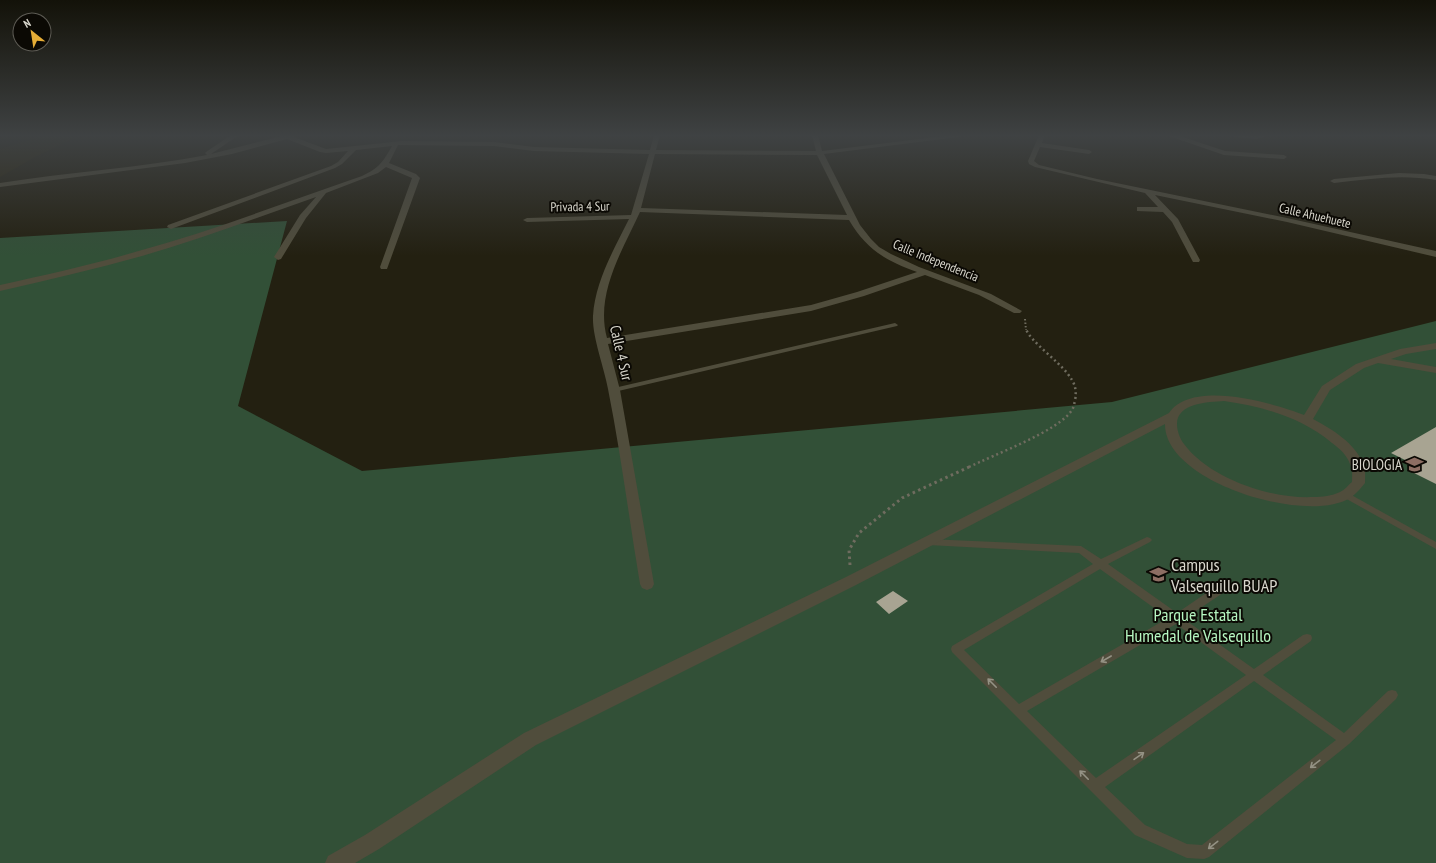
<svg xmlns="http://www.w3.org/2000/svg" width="1436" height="863" viewBox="0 0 1436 863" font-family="'PT Sans Narrow',sans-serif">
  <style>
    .built { fill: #2a250f }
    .green { fill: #325037 }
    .building { fill: #a8a492 }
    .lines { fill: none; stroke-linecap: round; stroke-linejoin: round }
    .path-far2 { stroke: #6f6c5f; stroke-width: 2; stroke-dasharray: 1.5 2; stroke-linecap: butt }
    .path-far1 { stroke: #6f6c5f; stroke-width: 2.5; stroke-dasharray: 2 3; stroke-linecap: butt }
    .path { stroke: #6f6c5f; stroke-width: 3; stroke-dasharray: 2.5 3.5; stroke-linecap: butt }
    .lane { fill: #504d3c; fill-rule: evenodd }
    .street { fill: #504d3c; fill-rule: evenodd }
    .oneway { stroke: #949284 }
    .labels { text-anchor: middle; stroke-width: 4; stroke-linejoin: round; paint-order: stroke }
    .far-street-label { font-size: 13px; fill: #d9d7cd; stroke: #0b0904 }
    .street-label { font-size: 15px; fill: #d9d7cd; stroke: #0b0904 }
    .poi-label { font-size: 15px; fill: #d9d7cd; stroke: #0b0904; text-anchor: end }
    .near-poi-label { font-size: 18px; fill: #d9d7cd; stroke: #0b0904; text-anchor: start }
    .near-park-label { font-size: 18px; fill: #b6f6c1; stroke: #0b0904 }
  </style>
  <rect width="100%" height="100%" fill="#232011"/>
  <path class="built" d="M42 136H78L35 157 0 177V149Z"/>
  <path class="green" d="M287 221 238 406 362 471 1112 402 1436 321V863H0V238Z"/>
  <path class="building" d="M1436 427V484L1412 472 1419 467 1391 453Z
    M893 591 908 601 889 614 876 602Z"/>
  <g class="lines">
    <path class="path-far2" d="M1025 319 1026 330"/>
    <path class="path-far1" d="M969 467C993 455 1059 431 1072 410 1074 407 1074 404 1075 401 1077 389 1075 383 1067 373 1058 361 1030 341 1026 329"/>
    <path class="path" d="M850 565 849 550 859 533 902 498 971 466"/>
    <path class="lane" d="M895 323 898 325 897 326 614 392 610 390 614 388Z
      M1346 492 1436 542V549L1343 497 1342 495 1343 493Z
      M1147 537 1150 538 1152 540 1150 542 1108 564 1177 613 1218 585 1222 584 1226 585 1227 588 1226 591 1184 619 1254 669 1303 635 1307 634 1311 635 1312 638 1311 641 1263 675 1344 733 1388 691 1392 690 1396 691 1398 695 1396 699 1349 744 1209 857 1204 859 1187 858 1135 835 952 652 951 649 952 646 1093 564 1079 553 928 545 925 544 923 542 925 540 928 539 1081 546 1101 559ZM1100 569 1168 618 1019 704 964 650ZM1176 624 1246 675 1096 778 1027 711ZM1254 681 1336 740 1202 845 1187 844 1145 825 1105 787Z"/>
    <path class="street" d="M231 135H239L211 154 286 135H297L294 137 326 149 402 141 494 142 534 147 650 150 654 135H660L656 150 816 151 812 135H818L822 151 951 135H974L824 154 860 225 871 239 879 247 891 254 919 267 991 294 1022 311 1020 313H1014L979 295 925 275 864 296 811 311 608 344 620 390 654 584 652 588 647 590 642 588 640 584C629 519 621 454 608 389 604 367 592 337 593 316 595 282 614 249 629 219L527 222 523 220 527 218 631 215 649 154 534 151 494 146 398 145 389 163 416 174 420 178 387 269H381L380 267 412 178 386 167 378 173 326 193 306 218 281 259 278 260 274 257 300 215 316 197C258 217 201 239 142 256 95 269 48 280 0 291V285C45 275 91 265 135 252 212 231 286 202 362 176 379 168 383 162 392 146L356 150 342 164 335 168 171 229 167 227 168 225 331 166 338 162 348 151 326 153 320 152 287 139 232 154 185 163 0 187V183C69 172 139 168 207 155L205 153 206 152ZM655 154 817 155 847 215 641 208ZM640 212 849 220C866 249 886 261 917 272L857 292 811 305 607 338C595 294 622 251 640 212Z
      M1039 135H1045L1042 143 1089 150 1092 152 1089 154 1040 147 1034 161 1039 165 1097 179 1287 218 1436 251V257L1287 222 1155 195 1178 219 1200 260 1199 262H1193L1172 222 1163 212 1137 211V207H1158L1145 193 1035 167 1029 164 1028 161Z
      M1166 135H1177L1225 151 1284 155 1287 157 1284 159 1224 155Z
      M1217 135H1270L1257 139Z
      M1399 173 1424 174 1436 176V180C1402 174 1368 179 1334 183L1330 181 1334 179Z
      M1436 343V349L1406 354 1391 359 1436 367V373L1378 363 1364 368 1330 390 1313 419C1332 429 1356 444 1363 464 1366 470 1365 477 1365 483 1361 488 1355 495 1350 498 1306 525 1164 482 1165 424L856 585 536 745 379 849 355 863H325L328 856 365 835 524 733 846 577 1169 413C1192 379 1274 403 1304 415L1322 386 1356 364 1400 349ZM1224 401C1264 407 1301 417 1332 443 1339 448 1347 455 1350 464 1353 470 1352 475 1352 482 1348 485 1345 490 1340 492 1332 496 1322 497 1313 497 1271 499 1210 479 1184 444 1180 439 1177 431 1177 424 1177 403 1208 402 1224 401Z"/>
  </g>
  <defs><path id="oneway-shaft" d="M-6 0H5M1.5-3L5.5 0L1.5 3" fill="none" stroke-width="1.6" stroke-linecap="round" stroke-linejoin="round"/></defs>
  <g class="oneway">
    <use href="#oneway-shaft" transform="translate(1106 659) rotate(150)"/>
    <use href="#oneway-shaft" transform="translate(992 683) rotate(-135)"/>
    <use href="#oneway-shaft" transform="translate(1139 756) rotate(-35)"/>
    <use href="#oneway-shaft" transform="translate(1315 764) rotate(142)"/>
    <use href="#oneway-shaft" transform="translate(1084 775) rotate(-135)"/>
    <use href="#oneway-shaft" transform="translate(1213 845) rotate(142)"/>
  </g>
  <linearGradient id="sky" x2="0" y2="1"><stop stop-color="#131209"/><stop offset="0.53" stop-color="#3f4243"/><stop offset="1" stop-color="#3f4243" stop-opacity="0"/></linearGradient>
  <rect width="1436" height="256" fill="url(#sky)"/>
  <defs>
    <symbol id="university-bare" viewBox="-9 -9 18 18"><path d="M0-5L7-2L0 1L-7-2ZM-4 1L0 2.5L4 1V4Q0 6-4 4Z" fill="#8d6e63" stroke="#0b0904" stroke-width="2.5" paint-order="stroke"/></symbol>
  </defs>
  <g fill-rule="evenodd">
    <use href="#university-bare" x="1402" y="452" width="25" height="25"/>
    <use href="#university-bare" x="1146" y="562" width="25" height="25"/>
  </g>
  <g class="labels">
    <g class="far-street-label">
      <text transform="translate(580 206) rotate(-1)" y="5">Privada 4 Sur</text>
      <text transform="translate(1315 215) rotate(13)" y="5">Calle Ahuehuete</text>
      <text transform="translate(936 260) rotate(22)" y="5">Calle Independencia</text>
    </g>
    <g class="street-label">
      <text transform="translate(621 353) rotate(77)" y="5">Calle 4 Sur</text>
    </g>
    <g class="poi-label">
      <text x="1402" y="470">BIOLOGIA</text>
    </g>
    <g class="near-poi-label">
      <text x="1171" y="571">Campus<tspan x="1171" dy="21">Valsequillo BUAP</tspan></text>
    </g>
    <g class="near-park-label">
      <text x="1198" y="621">Parque Estatal<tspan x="1198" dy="21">Humedal de Valsequillo</tspan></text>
    </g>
  </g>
  <g transform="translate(32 32) rotate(330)"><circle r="19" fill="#0b0904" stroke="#5d5b54"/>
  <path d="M0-3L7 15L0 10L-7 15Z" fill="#e6ad36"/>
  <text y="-6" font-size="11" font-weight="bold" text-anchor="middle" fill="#d9d7cd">N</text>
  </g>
</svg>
